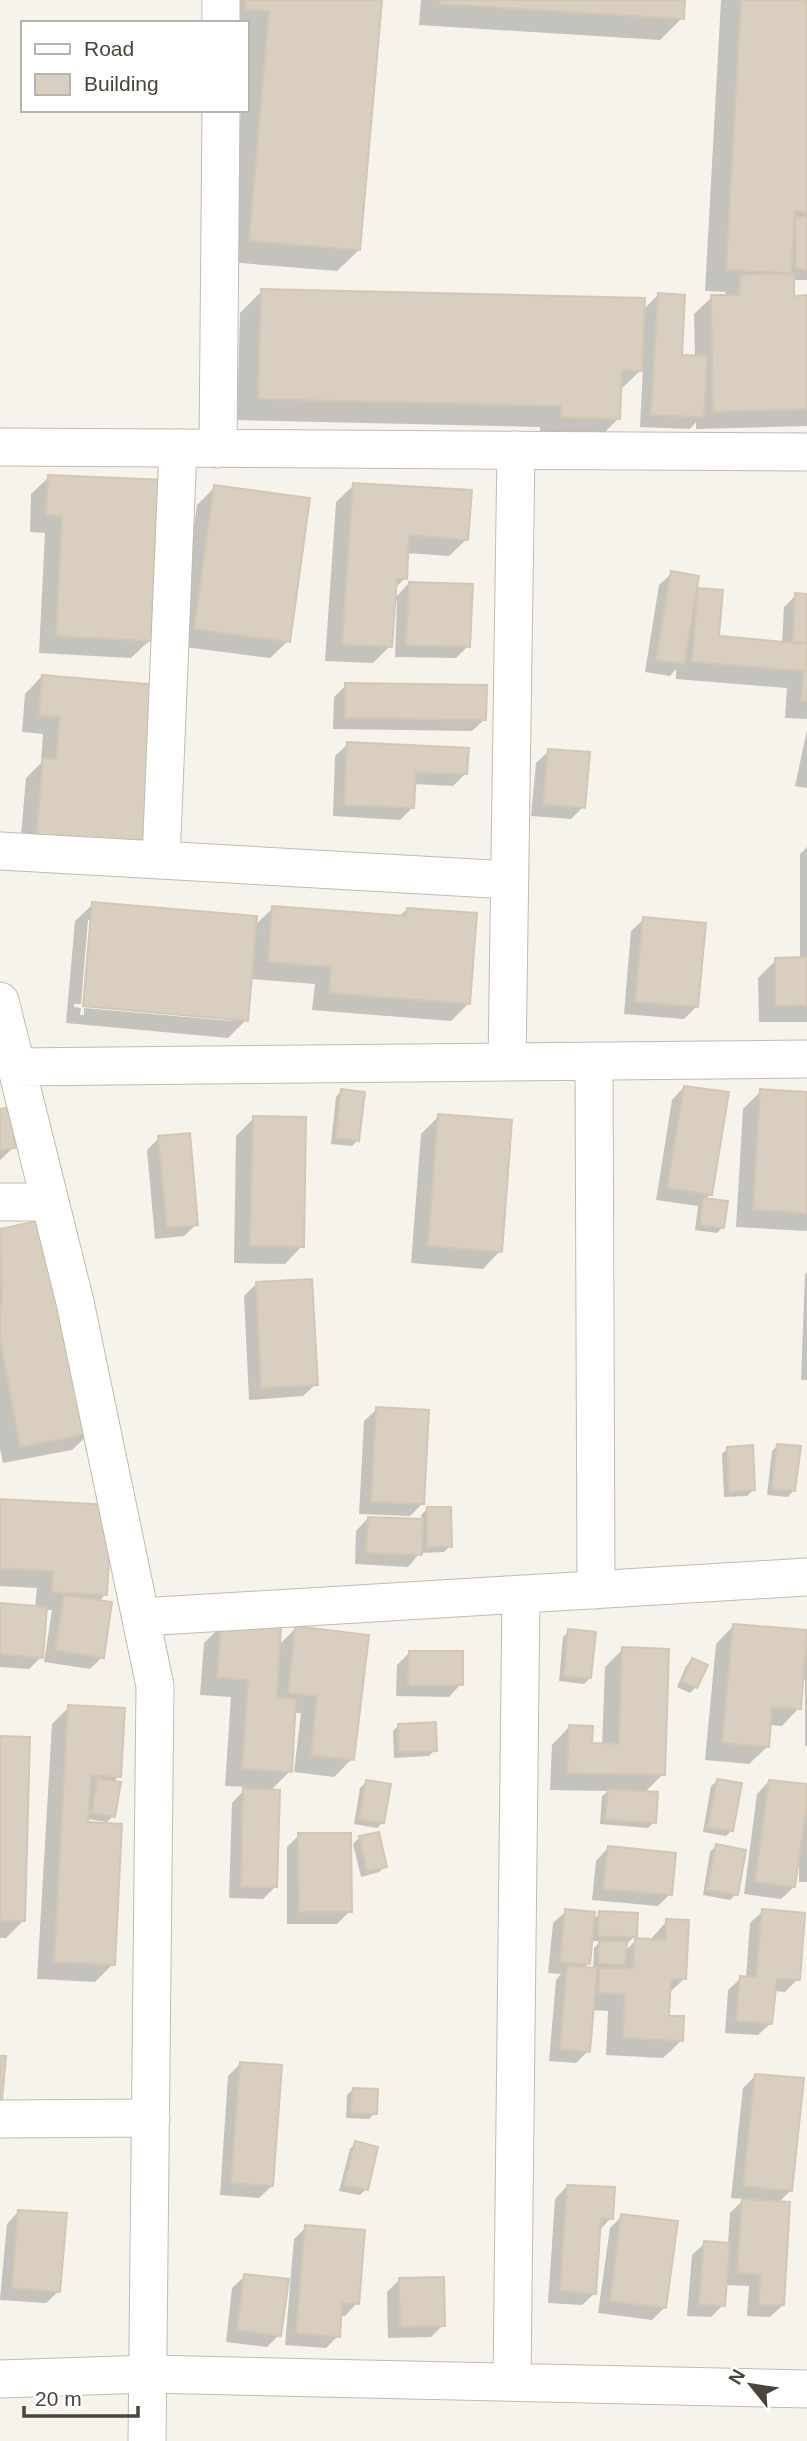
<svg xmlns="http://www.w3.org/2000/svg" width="807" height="2441" viewBox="0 0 807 2441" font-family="Helvetica,sans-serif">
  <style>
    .shadow { fill: #0003; fill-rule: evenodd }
    .building { fill: #d8cfc1; stroke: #d3c7b4; stroke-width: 2 }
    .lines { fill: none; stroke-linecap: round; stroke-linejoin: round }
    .street-casing { stroke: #c2bbae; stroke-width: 39 }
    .street { stroke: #fff; stroke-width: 37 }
  </style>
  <rect width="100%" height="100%" fill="#f6f3ec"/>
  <path class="shadow" d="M228 0H380L359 250 337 271 228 262 241 110H247L248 32 247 23H225Z
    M421 0H683L682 18 660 40 419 25Z
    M721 0H807V280H792V297H807V426L696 429V422L690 429 640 427 643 368 619 391V418L597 440 540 438V427L237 420 240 313 262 291 642 311 658 295 681 357H695L694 314 712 297H723L726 292 705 291Z
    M49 477 163 518 154 527 149 641 131 658 39 653 45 533 30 532 31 494Z
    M354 485 467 539 449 556 407 553 405 578 394 589V599L409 583 468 646 456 658 395 657 397 601 394 600 390 646 373 663 325 661 336 502Z
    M215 487 288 641 270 658 177 646 197 505Z
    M672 573 694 594 699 589 717 638 782 643 784 607 796 595 807 596V719L785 718 787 688 676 679V669L670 676 645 672 659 585Z
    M42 676 156 686 19 858 26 778 41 763 43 734 22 732 25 694Z
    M346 685 485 719 472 731 333 729 334 697Z
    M807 730V788L795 786Z
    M348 744 466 773 453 786 414 784 413 807 400 820 333 816 335 756Z
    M549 751 583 807 571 819 531 816 536 763Z
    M807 847V1022H759L758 978 776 960 800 959V854Z
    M93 904 254 926 273 908 399 917 407 909 468 1004 451 1021 312 1010 315 984 250 979 246 1020 228 1038 66 1023 75 921ZM88 920H92L232 1018V1021L84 1008V1015H80L81 1008 74 1007V1004H81Z
    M644 919 696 1007 684 1019 624 1014 631 931Z
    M684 1087 711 1194 705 1200 723 1227 717 1233 695 1230 698 1206 656 1200 672 1100Z
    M341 1091 358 1140 352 1146 331 1144 336 1097Z
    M761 1091 807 1094V1231L736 1227 743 1109Z
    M0 1110 13 1148 0 1160Z
    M439 1116 500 1251 483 1269 411 1263 421 1134Z
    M254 1118 302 1246 285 1264 234 1263 236 1136Z
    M159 1138 197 1224 184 1236 155 1239 147 1150Z
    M51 1220 90 1433 72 1450 3 1463 0 1449V1230Z
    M807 1272V1380H801L805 1274Z
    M256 1284 316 1384 303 1396 249 1400 244 1296Z
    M377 1409 422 1504 410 1516 359 1514 364 1421Z
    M778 1445 793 1491 788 1497 767 1495 772 1451Z
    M728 1448 753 1490 747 1496 724 1497 722 1454Z
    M0 1501 106 1594 98 1602 102 1657 90 1669 44 1662 52 1610H45L41 1657 29 1669 0 1667V1605L35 1608 37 1588 0 1586Z
    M427 1509 450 1546 444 1552 420 1553 408 1567 355 1564 356 1531 368 1518 422 1521 421 1515Z
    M221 1626 278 1646 296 1628 352 1759 334 1777 294 1772 301 1713H294L290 1771 270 1791 275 1887 263 1899 229 1898 232 1803 247 1787 225 1786 231 1697 200 1695 204 1643Z
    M733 1626 807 1636V1746H805V1679H802L799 1708 782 1726 769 1725 767 1747 749 1764 705 1760 716 1644Z
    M569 1631 590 1678 584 1684 559 1681 563 1637Z
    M623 1649 663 1774 644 1793 654 1822 648 1828 600 1824 602 1796 608 1791 550 1790 552 1745 569 1727 590 1745 602 1746 605 1667Z
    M409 1653 461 1684 449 1697 396 1696 397 1665Z
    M692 1660 696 1687 690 1693 677 1687 686 1666Z
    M69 1707 119 1776 113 1782V1816L107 1822 87 1819 113 1964 95 1982 37 1979 52 1724Z
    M399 1725 435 1750 429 1756 394 1758 393 1731Z
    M0 1738 24 1920 6 1938H0Z
    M717 1781 732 1830 726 1836 703 1832 711 1786Z
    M769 1781 807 1786 804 1806 807 1804V1882H799V1864H797L794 1887 781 1899 744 1894 757 1794Z
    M366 1782 383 1822 377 1828 354 1824 360 1788Z
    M299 1835 350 1911 337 1924H287V1847Z
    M359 1838 385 1866 379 1872 361 1877 353 1844Z
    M716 1846 736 1894 730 1900 703 1895 710 1852Z
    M608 1848 670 1894 658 1906 592 1900 596 1861Z
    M566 1911 593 1920 600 1913 635 1936 629 1942H625L624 1952 636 1940 649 1941 667 1921 684 1979 668 1994 667 2018 681 2041 663 2058 606 2055 608 2011 592 2010 588 2051 576 2063 549 2061 556 1980 561 1974 548 1973 553 1923ZM590 1941H601L594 1948 593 1970 583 1969 588 1964Z
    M763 1911 798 1979 785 1992 774 1991 771 2023 758 2035 725 2033 728 1990 741 1978H746L750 1923Z
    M240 2064 272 2186 259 2198 220 2195 228 2076Z
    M756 2075 791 2190 778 2203 783 2305 770 2317 747 2316 749 2286 725 2285 723 2305 711 2317 687 2316 692 2255 705 2243 728 2244 730 2213 744 2199 731 2198 743 2088Z
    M353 2089 375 2113 369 2119 346 2118 347 2095Z
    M356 2143 366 2189 360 2195 339 2191 350 2149Z
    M567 2186 611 2218 598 2232 595 2293 582 2305 548 2303 555 2199Z
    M19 2211 59 2291 46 2303 0 2300 7 2224Z
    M622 2216 665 2307 652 2320 598 2313 610 2228Z
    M306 2227 357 2303 345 2316 339 2315 338 2336 326 2348 285 2345 294 2239Z
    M245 2276 279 2335 267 2347 226 2342 232 2288Z
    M399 2280 443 2325 431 2337 388 2338 387 2292Z"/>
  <path class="building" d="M246 0H382L360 250 249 241 269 11 245 9Z
    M440 0H685L684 19 440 4Z
    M741 0H807V212L795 211 791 273 726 270Z
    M795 217H807V269H796Z
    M794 274V296L807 295V409L713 412 711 295H740V275Z
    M261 289 645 298 642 371 622 370 620 419 561 417V406L258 399Z
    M658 293 685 295 682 355 707 356 704 417 651 415Z
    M48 475 166 480 165 519H156L151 641 56 636 62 516 46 515Z
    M353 483 472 490 468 540 409 535 407 579 397 578 392 647 342 644Z
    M214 485 310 498 290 642 194 629Z
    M671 571 699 576 684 664 656 660Z
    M409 582 473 584 470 647 406 645Z
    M698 588 723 590 719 636 807 644V701H801L804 671 692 662Z
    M795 593 807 594V643L793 642Z
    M42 675 158 685 143 851 36 841 43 758 56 759 60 717 39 715Z
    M345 683 487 685 486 720 345 718Z
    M347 742 469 748 467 774 416 772 414 808 344 805Z
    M548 749 590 752 585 808 543 804Z
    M92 902 257 916 248 1021 83 1006Z
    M272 906 406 916 407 908 477 913 470 1004 329 993 331 967 268 962Z
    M643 917 706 923 698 1007 635 1002Z
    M807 957V1005L775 1006V958Z
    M684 1086 729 1092 712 1195 667 1188Z
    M341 1089 365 1092 359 1141 336 1138Z
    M760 1089 807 1092V1213L753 1210Z
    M11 1107 15 1148 0 1150V1109Z
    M438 1114 512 1120 502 1252 428 1246Z
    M253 1116 306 1117 304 1247 250 1246Z
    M190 1133 198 1225 167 1228 158 1136Z
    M703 1198 728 1201 724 1228 700 1225Z
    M52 1218 92 1433 20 1447 0 1339V1305H2L0 1229Z
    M312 1279 318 1385 261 1388 256 1282Z
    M376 1407 429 1410 424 1504 371 1502Z
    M777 1444 801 1446 795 1491 772 1489Z
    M753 1445 755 1490 729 1492 727 1447Z
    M0 1499 112 1505 107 1595 52 1592 53 1571 0 1568Z
    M427 1507H451L452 1547H427Z
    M368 1517 423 1519 422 1555 366 1553Z
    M64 1595 112 1602 104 1658 55 1650Z
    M0 1603 47 1607 43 1658 0 1654Z
    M221 1624 281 1627 277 1697 296 1699 292 1772 242 1769 248 1680 217 1678Z
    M733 1624 807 1630 801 1709 772 1707 769 1747 722 1743Z
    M295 1626 369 1635 354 1760 311 1755 317 1696 288 1693Z
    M568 1629 596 1632 591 1678 564 1676Z
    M622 1647 669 1649 665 1775 567 1773 569 1725 593 1726 592 1743 619 1744Z
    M409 1651H463V1685H408Z
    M692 1658 708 1665 697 1688 682 1681Z
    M68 1705 125 1708 121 1777 91 1775 88 1822 122 1824 115 1965 54 1962Z
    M436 1722 437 1751 399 1752 398 1724Z
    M0 1736 30 1737 25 1921 0 1920Z
    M97 1778 121 1782 115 1817 92 1813Z
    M717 1779 742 1783 733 1831 708 1827Z
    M366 1780 391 1784 384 1823 359 1819Z
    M769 1780 807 1784V1801L795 1887 755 1882Z
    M243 1788 280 1790 277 1887H241Z
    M608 1789 658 1792 656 1823 605 1819Z
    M379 1832 387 1867 367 1872 359 1836Z
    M298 1833H351L352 1912H299Z
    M716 1844 746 1850 738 1895 707 1890Z
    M608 1846 676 1853 672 1895 603 1889Z
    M565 1909 595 1912 590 1964 560 1962Z
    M762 1909 805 1913 800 1980 777 1979 772 2024 736 2021 740 1976 756 1977Z
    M599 1911 638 1913 637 1937 598 1936Z
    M666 1919 689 1920 686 1979H671L669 2016H684L683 2041 623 2038 625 1994 598 1993 600 1968 633 1969 635 1938 666 1940Z
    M599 1941 627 1942 625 1965 598 1963Z
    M567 1966 597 1968 590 2052 560 2049Z
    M0 2056H6L1 2112H0Z
    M240 2062 282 2065 273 2186 231 2183Z
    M755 2074 804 2078 792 2191 743 2186Z
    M353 2088 378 2089 377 2114 351 2113Z
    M355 2141 378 2147 368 2190 344 2185Z
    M567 2185 615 2187 613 2219 601 2218 596 2294 560 2291Z
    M742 2199 790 2202 784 2305H759L760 2274 737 2273Z
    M18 2210 67 2213 60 2292 12 2288Z
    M621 2214 678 2221 666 2308 610 2301Z
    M305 2225 365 2230 359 2304 342 2303 340 2337 296 2333Z
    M704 2241 730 2243 725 2306 699 2304Z
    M244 2274 289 2279 281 2336 237 2330Z
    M444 2277 445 2326 400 2327 399 2278Z"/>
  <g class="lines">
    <defs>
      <path id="street" d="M221 23V0
        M0 447 807 452
        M218 449 221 110
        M0 851 509 880
        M161 860 178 448
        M0 1001 75 1302 155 1686 147 2441
        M594 1061 596 1590
        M507 1062 516 450
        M16 1067 807 1059
        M0 1202H50
        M141 1617 807 1577
        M0 2119 151 2118
        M0 2379 148 2374 807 2389
        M512 2382 521 1594"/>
    </defs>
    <use href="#street" class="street-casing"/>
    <use href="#street" class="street"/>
  </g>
  <rect x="21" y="21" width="228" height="91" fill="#ffffff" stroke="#b7b4b0" stroke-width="2"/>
  <rect x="35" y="44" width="35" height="10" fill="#ffffff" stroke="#b7b4b0" stroke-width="2"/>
  <text x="84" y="56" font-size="21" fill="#4b4439">Road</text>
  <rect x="35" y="74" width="35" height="21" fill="#d8cfc1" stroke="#b7b4b0" stroke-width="2"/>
  <text x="84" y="91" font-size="21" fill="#4b4439">Building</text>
  <g transform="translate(751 2385) rotate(300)" stroke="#ffffff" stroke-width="5" paint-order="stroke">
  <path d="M0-5L12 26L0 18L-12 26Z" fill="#4b4439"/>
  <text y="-10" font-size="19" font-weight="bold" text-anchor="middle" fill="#4b4439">N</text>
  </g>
  <path d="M24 2406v10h114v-10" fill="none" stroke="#4b4439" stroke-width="3.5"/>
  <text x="35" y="2406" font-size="21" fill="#4b4439" stroke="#ffffff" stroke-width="5" paint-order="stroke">20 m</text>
</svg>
